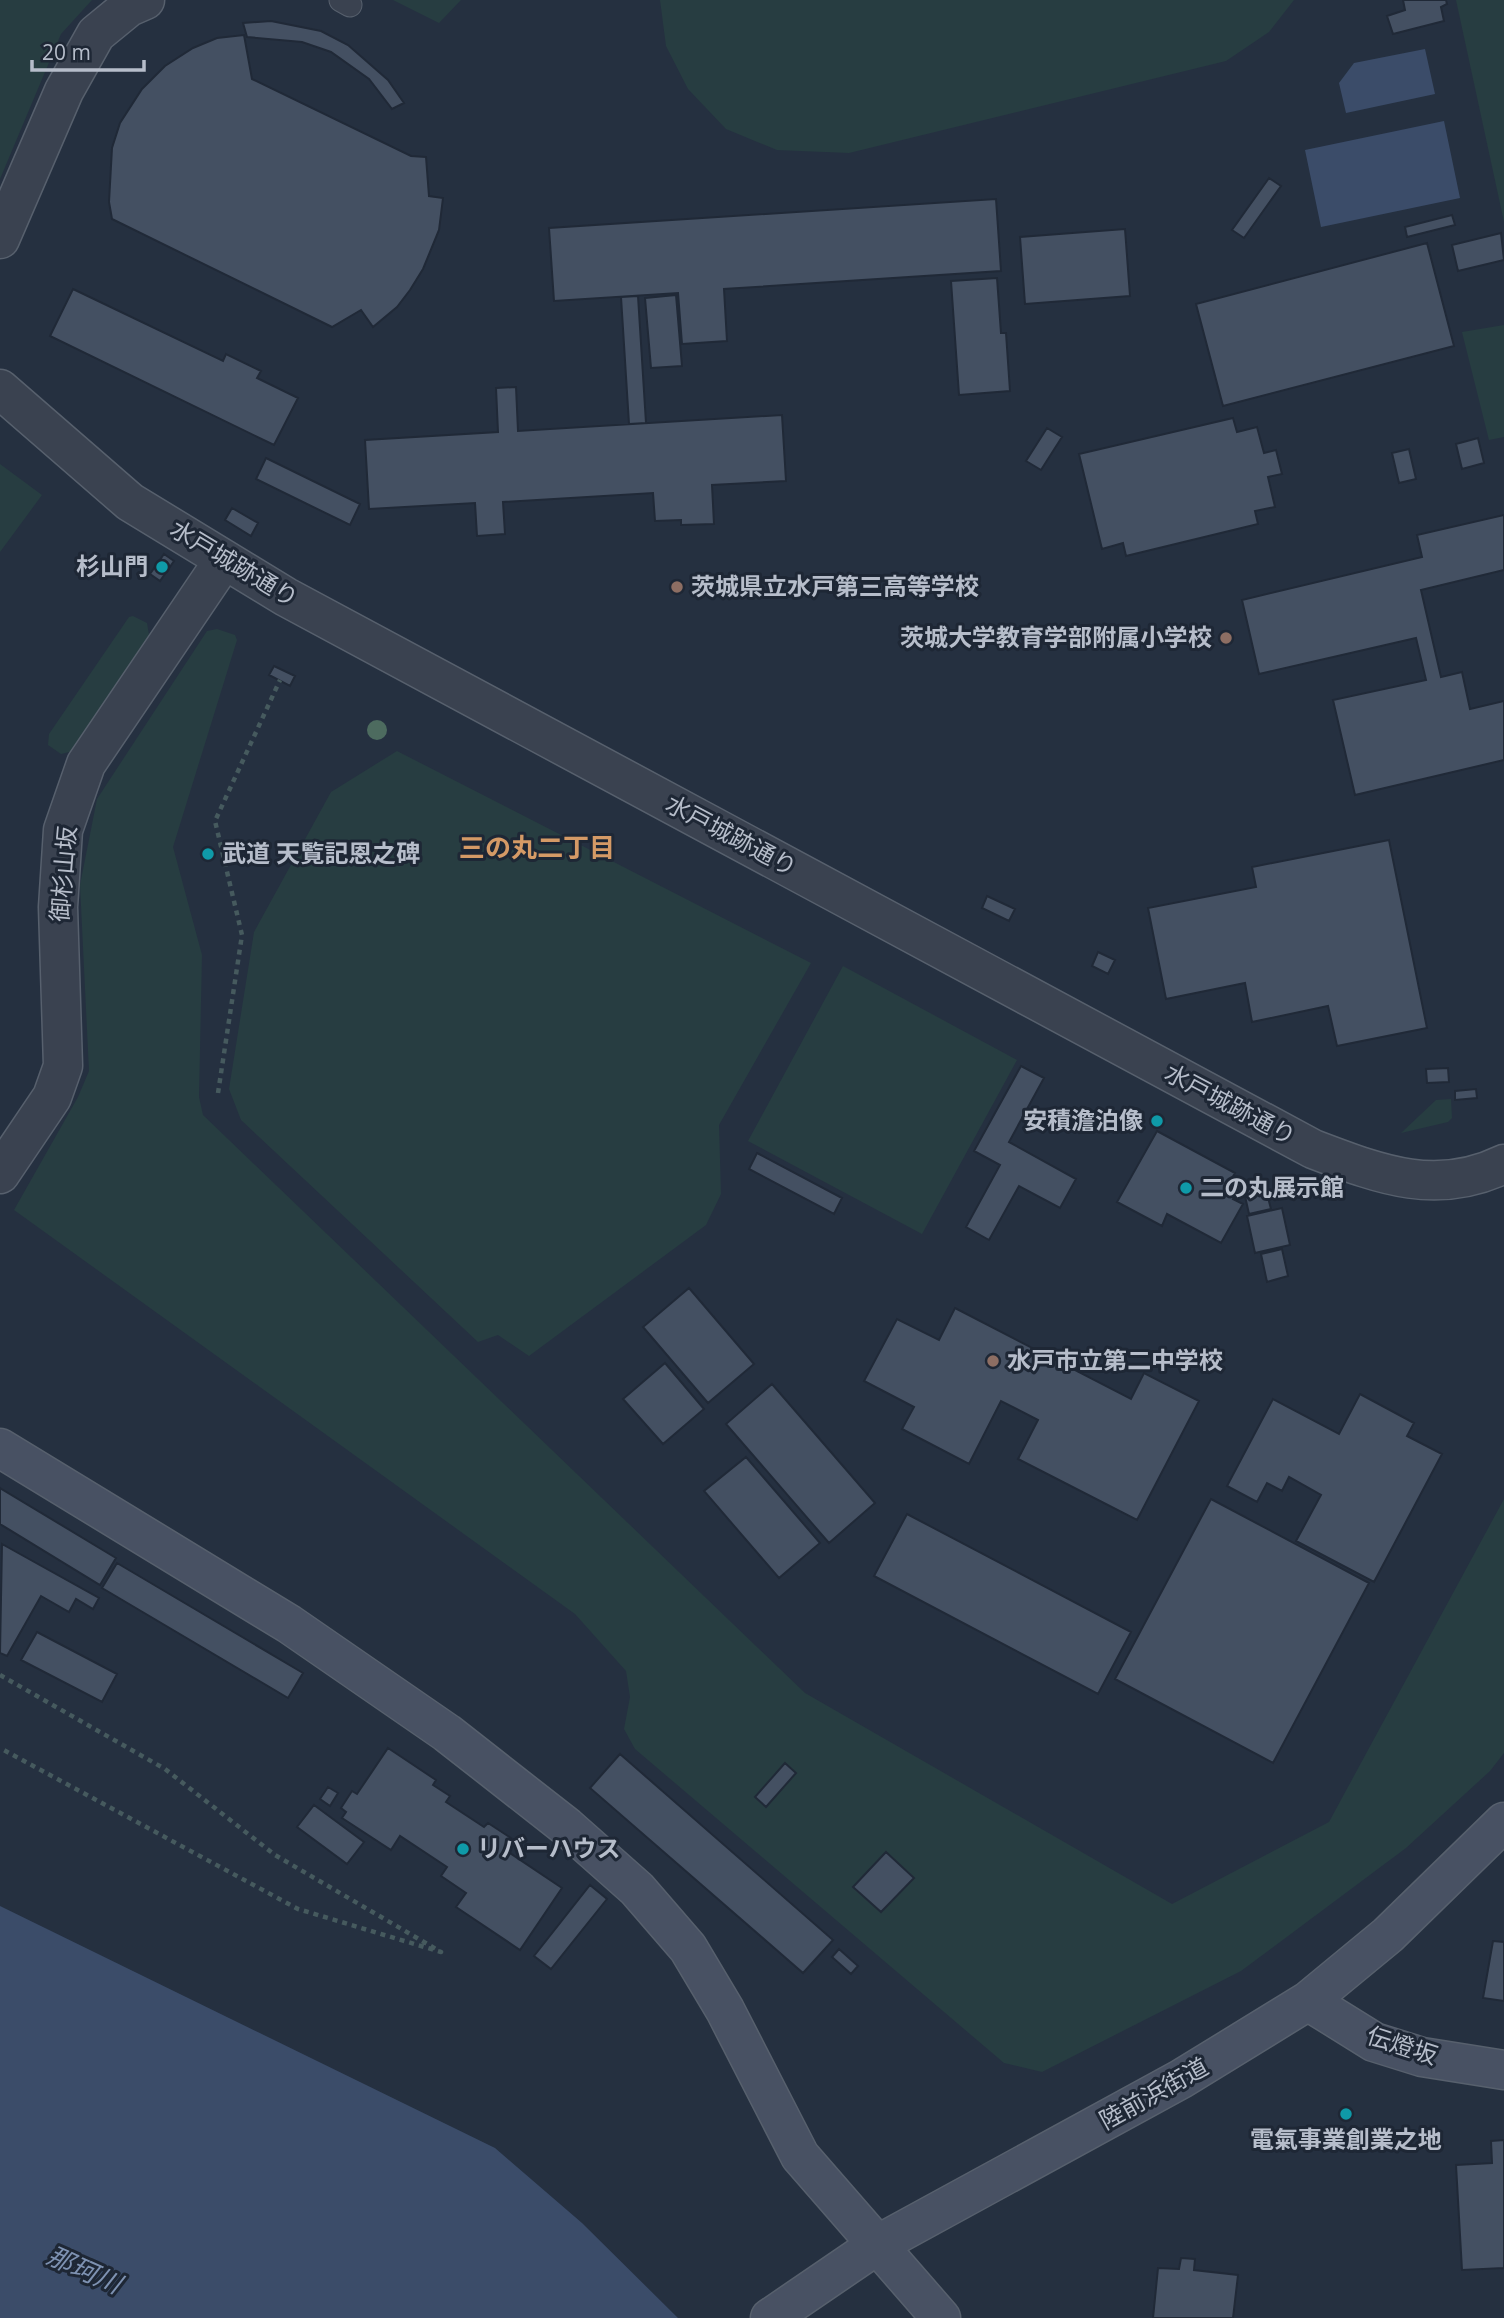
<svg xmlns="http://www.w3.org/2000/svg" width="1504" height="2318" viewBox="0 0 1504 2318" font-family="'Open Sans','Noto Sans JP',sans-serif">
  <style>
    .green { fill: #273d41 }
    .water { fill: #3b4c69 }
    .building { fill: #445062; stroke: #202937; stroke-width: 2 }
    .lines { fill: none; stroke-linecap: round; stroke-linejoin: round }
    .lane-casing { stroke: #57606d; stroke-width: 25 }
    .street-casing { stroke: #57606d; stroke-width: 41 }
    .secondary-casing { stroke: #57606d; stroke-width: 41 }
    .path { stroke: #465a5e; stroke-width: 4.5; stroke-dasharray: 5 5; stroke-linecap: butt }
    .lane { stroke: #3a4250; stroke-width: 23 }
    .street { stroke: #3a4250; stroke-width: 38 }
    .secondary { stroke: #485163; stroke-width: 38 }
    .tree { fill: #4d6b5f }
    .culture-dot { fill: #0f9aa8; stroke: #1e2735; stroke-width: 2.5 }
    .education-dot { fill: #8d6e63; stroke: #1e2735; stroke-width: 2.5 }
    .labels { text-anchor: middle; stroke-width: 6; stroke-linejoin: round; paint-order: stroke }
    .street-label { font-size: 24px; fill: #b6bdca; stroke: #1e2735 }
    .poi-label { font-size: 24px; font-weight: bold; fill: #b6bdca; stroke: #1e2735; text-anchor: start }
    .neighbourhood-label { font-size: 26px; font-weight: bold; fill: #d59a66; stroke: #1e2735 }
    .water-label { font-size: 26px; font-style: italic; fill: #7e92b2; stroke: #1e2735 }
  </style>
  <rect width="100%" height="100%" fill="#253040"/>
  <path class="green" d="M0 0H92L61 34 0 179Z
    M393 0H461L439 23Z
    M660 0H1294L1269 32 1226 61 849 153 777 150 726 129 688 89 666 46Z
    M1456 0H1504V222Z
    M1504 325V437L1489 440 1462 332Z
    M0 464 42 495 0 552Z
    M133 616 147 623 149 635 73 751 61 754 48 745 49 734 129 617Z
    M217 629 235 635 237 640 173 847 202 955 199 1097 203 1115 805 1693 1172 1904 1329 1822 1504 1499V1753L1490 1771 1406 1848 1241 1971 1042 2072 1004 2063 635 1749 624 1729 630 1697 626 1671 575 1614 14 1210 78 1097 89 1071 80 885 97 799 207 631Z
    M397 751 811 963 719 1125 721 1194 706 1225 529 1356 498 1335 478 1342 241 1120 229 1089 254 932 331 792Z
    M843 966 1017 1060 922 1234 748 1141Z
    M1451 1099 1452 1118 1448 1122 1401 1133 1436 1100Z"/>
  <path class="water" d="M1425 49 1435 94 1346 113 1339 83 1354 63Z
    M1444 121 1460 198 1321 227 1305 150Z
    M0 1906 495 2148 582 2223 678 2318H0Z"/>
  <path class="building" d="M1403 0H1446L1447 4 1441 7 1444 21 1393 34 1387 16 1405 10Z
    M271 21 321 31 348 45 388 80 404 103 392 109 369 79 331 52 302 42 247 37 243 23Z
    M244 35 252 79 411 156 426 157 429 196 443 198 439 230 423 269 410 290 397 307 373 327 361 310 332 327 112 219 109 202 112 148 120 123 142 89 165 66 193 48 217 38Z
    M1269 178 1281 186 1244 238 1232 230Z
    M996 199 1001 271 724 289 727 341 682 344 678 293 554 301 549 228Z
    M1452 215 1455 225 1407 237 1405 227Z
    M1125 229 1130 296 1025 304 1020 237Z
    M1501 233 1504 260 1458 271 1452 245Z
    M1427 243 1454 346 1223 406 1196 304Z
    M997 278 1001 333H1006L1010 391 959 395 951 281Z
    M73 289 223 361 226 354 261 371 257 378 298 398 274 445 50 336Z
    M676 295 682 366 651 368 645 298Z
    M638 296 646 423 629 424 621 297Z
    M516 387 518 431 782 415 786 481 712 485 714 524 681 525V520L655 521 653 493 503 502 505 534 477 536 475 503 369 509 365 440 498 432 496 388Z
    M1233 418 1237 432 1257 427 1264 453 1276 450 1282 474 1268 477 1275 507 1255 511 1258 524 1126 556 1123 543 1102 549 1079 454Z
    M1047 428 1062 437 1041 470 1026 461Z
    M1478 438 1484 463 1462 469 1456 444Z
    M1409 449 1416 479 1399 483 1392 453Z
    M266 458 360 504 350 525 256 479Z
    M232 508 258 523 251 536 225 520Z
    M1504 515V570L1421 590 1441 677 1462 672 1470 709 1504 701V760L1355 795 1333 700 1426 680 1416 638 1259 674 1242 600 1422 557 1417 535Z
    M164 554 174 561 160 581 150 574Z
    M274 666 295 676 290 686 269 675Z
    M1389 840 1427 1028 1337 1046 1328 1006 1252 1022 1245 983 1166 999 1148 908 1256 887 1252 867Z
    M987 896 1015 909 1009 921 982 908Z
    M1098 952 1115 960 1108 974 1092 966Z
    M1021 1066 1044 1078 1009 1142 1076 1179 1060 1208 1019 1186 989 1240 966 1227 1000 1165 974 1151Z
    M1448 1068 1449 1082 1427 1083 1426 1069Z
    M1476 1089 1477 1098 1455 1100V1091Z
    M1157 1131 1235 1173 1228 1185 1238 1191 1233 1199 1243 1204 1221 1243 1167 1214 1162 1226 1117 1202Z
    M757 1153 842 1198 834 1214 749 1169Z
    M1264 1182 1271 1209 1249 1214 1243 1187Z
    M1282 1208 1290 1245 1255 1253 1247 1216Z
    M1282 1249 1288 1276 1267 1282 1261 1254Z
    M689 1288 754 1364 708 1403 643 1327Z
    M955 1308 1131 1399 1144 1373 1199 1401 1137 1520 1018 1459 1038 1420 1001 1401 969 1464 902 1429 914 1407 864 1381 897 1319 939 1340Z
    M665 1363 704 1409 663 1444 623 1399Z
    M772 1384 875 1503 829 1543 726 1424Z
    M1360 1394 1414 1423 1407 1436 1442 1454 1374 1582 1296 1541 1321 1495 1289 1477 1282 1491 1267 1483 1257 1502 1227 1486 1273 1399 1339 1434Z
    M746 1457 820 1543 779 1578 704 1491Z
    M0 1488 116 1558 100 1585 0 1524Z
    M1211 1499 1369 1583 1273 1763 1115 1679Z
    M907 1514 1131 1632 1098 1694 874 1576Z
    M2 1544 99 1598 93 1609 76 1599 69 1612 41 1596 7 1656 0 1653Z
    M117 1563 303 1673 288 1698 102 1588Z
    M37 1632 117 1674 102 1702 21 1660Z
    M388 1748 436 1780 433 1785 450 1796 446 1802 484 1827 488 1823 511 1838 504 1849 562 1888 520 1950 456 1907 466 1893 441 1876 447 1867 400 1836 391 1850 342 1818 346 1812 341 1808 352 1791 357 1794Z
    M620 1754 833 1940 803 1973 590 1788Z
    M785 1763 796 1773 766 1807 755 1797Z
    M328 1787 338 1793 330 1806 320 1799Z
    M314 1805 364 1842 347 1864 297 1827Z
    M886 1852 914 1878 881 1912 853 1887Z
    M590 1885 607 1899 551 1969 534 1956Z
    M1493 1941 1504 1942V2001L1483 1998Z
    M839 1949 858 1966 851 1974 832 1957Z
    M1504 2140V2268L1462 2270 1456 2165 1492 2163 1491 2141Z
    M1181 2258 1195 2259 1194 2270 1238 2275 1233 2318H1153L1158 2268 1179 2269Z"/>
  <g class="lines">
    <defs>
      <path id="lane" d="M341 0 350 5"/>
      <path id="street" d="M0 239 64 91 96 34 129 7 145 0
        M0 389 130 502 286 597 1313 1149C1379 1174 1436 1197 1504 1164
        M0 1174 52 1097 63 1066 58 907 63 830 86 764 224 560"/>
      <path id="secondary" d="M0 1448 289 1624 447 1733 567 1827 637 1889 688 1948 725 2010 800 2156 941 2318
        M1308 2001 1374 2042 1422 2057 1504 2070
        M770 2318 877 2245 1181 2079 1308 2001 1388 1935 1504 1822"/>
    </defs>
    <use href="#lane" class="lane-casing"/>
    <use href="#street" class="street-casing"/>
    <use href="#secondary" class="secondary-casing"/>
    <path class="path" d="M218 1093 242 935 215 821 280 680
      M0 1675 165 1769 275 1855 441 1952 298 1909 0 1748"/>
    <use href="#lane" class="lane"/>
    <use href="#street" class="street"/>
    <use href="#secondary" class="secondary"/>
  </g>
  <circle class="tree" cx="377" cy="730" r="10"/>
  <g class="culture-dot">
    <circle cx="162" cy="567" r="7"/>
    <circle cx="208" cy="854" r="7"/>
    <circle cx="1157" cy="1121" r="7"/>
    <circle cx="1186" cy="1188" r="7"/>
    <circle cx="463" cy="1849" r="7"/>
    <circle cx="1346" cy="2114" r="7"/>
  </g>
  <g class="education-dot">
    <circle cx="677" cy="587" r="7"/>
    <circle cx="1226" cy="638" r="7"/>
    <circle cx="993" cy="1361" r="7"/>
  </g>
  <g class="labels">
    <g class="street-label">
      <text transform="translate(234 564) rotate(31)" y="8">水戸城跡通り</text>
      <text transform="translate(731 836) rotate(28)" y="8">水戸城跡通り</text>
      <text transform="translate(64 874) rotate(-85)" y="8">御杉山坂</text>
      <text transform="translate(1230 1105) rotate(28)" y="8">水戸城跡通り</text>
      <text transform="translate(1402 2046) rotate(18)" y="8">伝燈坂</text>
      <text transform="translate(1154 2094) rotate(-29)" y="8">陸前浜街道</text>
    </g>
    <g class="poi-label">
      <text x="148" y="575" text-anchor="end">杉山門</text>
      <text x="691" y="595">茨城県立水戸第三高等学校</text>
      <text x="1212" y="646" text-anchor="end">茨城大学教育学部附属小学校</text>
      <text x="222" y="862">武道 天覧記恩之碑</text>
      <text x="1143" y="1129" text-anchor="end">安積澹泊像</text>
      <text x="1200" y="1196">二の丸展示館</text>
      <text x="1007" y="1369">水戸市立第二中学校</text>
      <text x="477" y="1857">リバーハウス</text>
      <text x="1346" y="2148" text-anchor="middle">電氣事業創業之地</text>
    </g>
    <g class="neighbourhood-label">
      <text x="537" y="857">三の丸二丁目</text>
    </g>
    <g class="water-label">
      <text transform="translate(84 2270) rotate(24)" y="9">那珂川</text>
    </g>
  </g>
  <path d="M32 60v10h112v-10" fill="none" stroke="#b6bdca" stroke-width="3.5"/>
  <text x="42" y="60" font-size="21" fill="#b6bdca" stroke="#1e2735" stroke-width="5" paint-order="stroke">20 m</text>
</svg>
